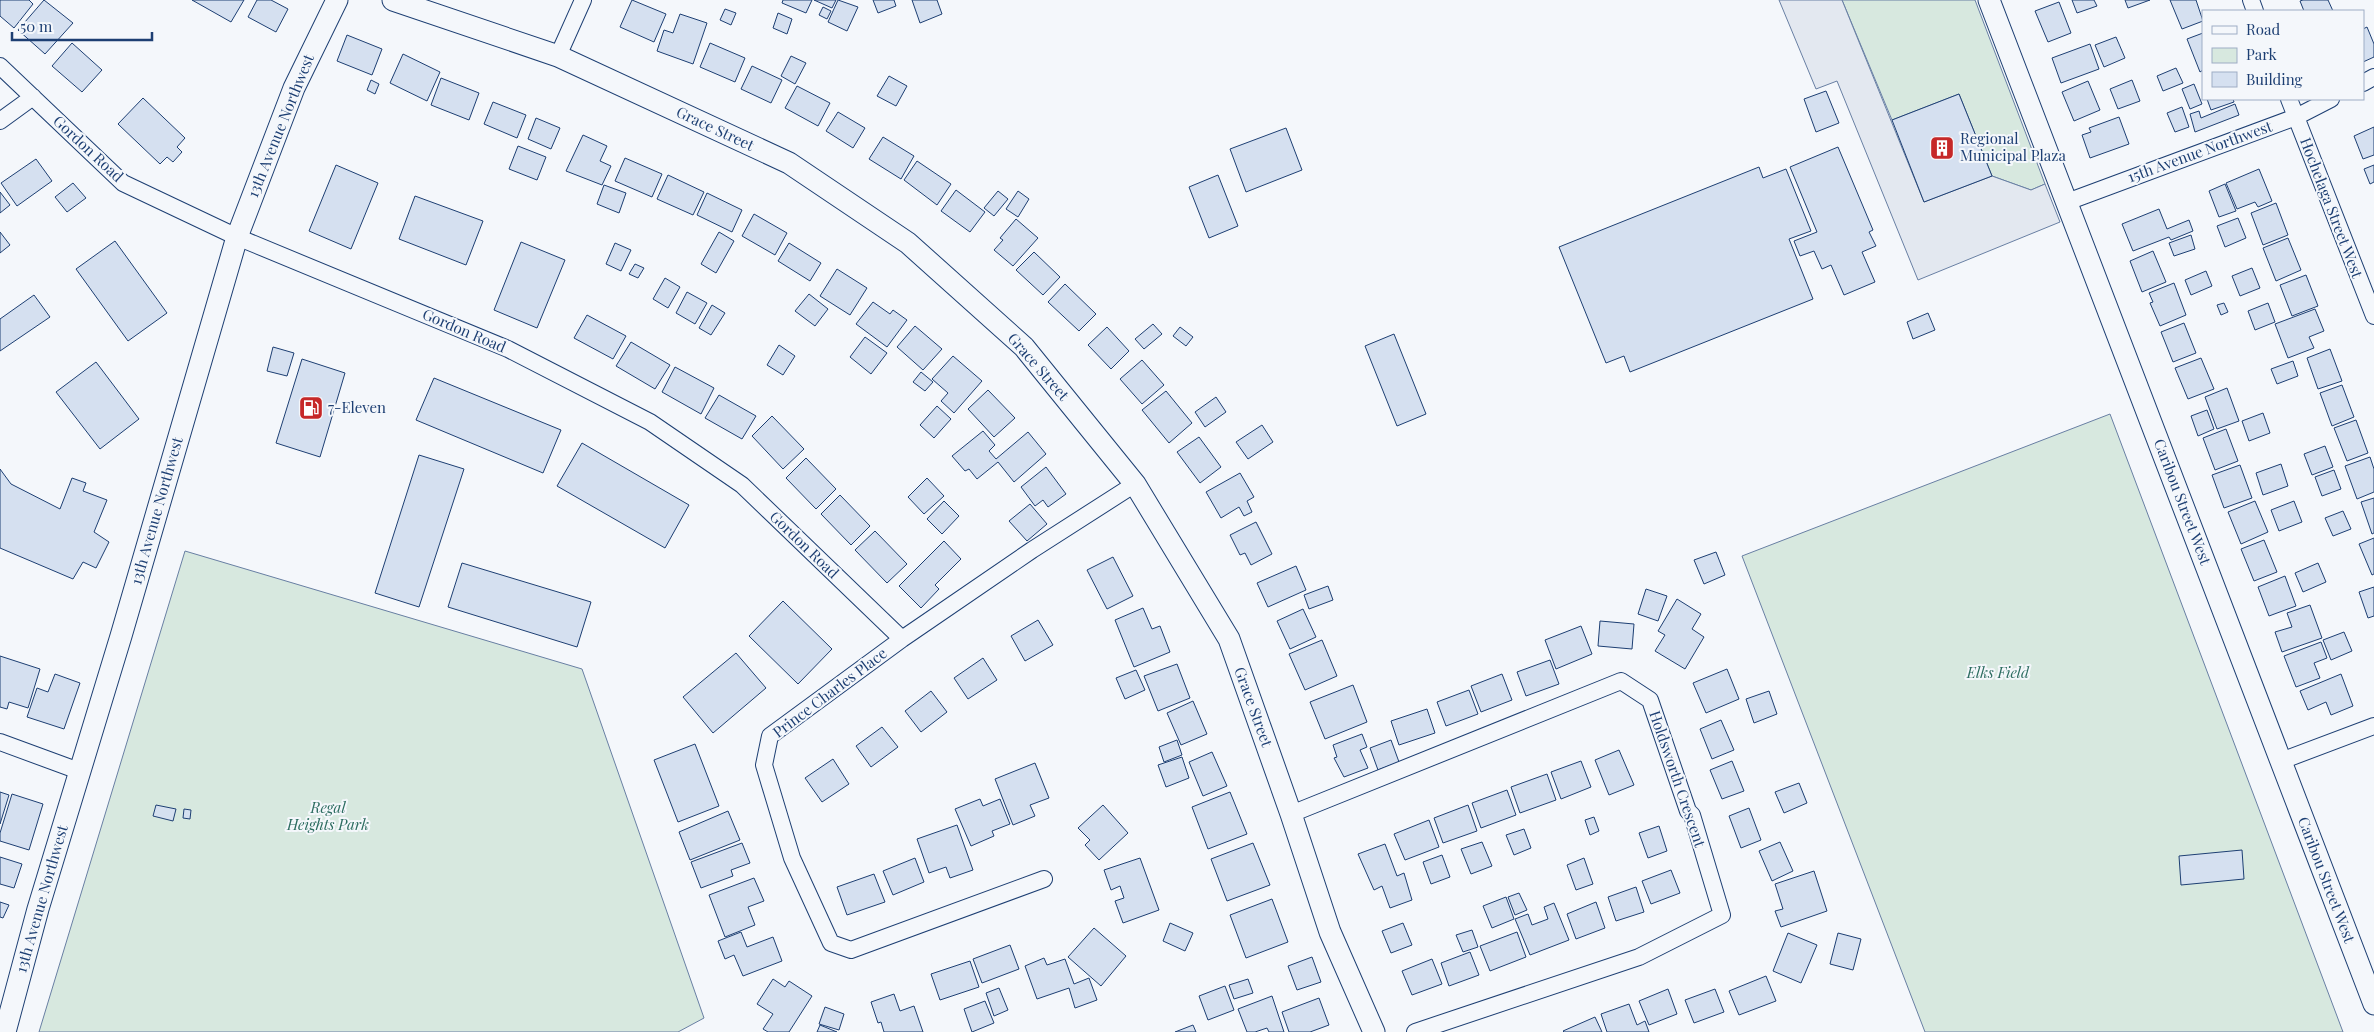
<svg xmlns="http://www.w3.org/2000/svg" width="2374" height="1032" viewBox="0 0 2374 1032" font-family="'Playfair Display',serif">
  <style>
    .green { fill: #d7e8df; stroke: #687fa3 }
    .parking { fill: #e3e8f0; stroke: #687fa3 }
    .building { fill: #d5e0f0; stroke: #1d3f73 }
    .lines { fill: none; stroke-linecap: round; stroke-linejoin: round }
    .minor-casing { stroke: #1d3f73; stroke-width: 18 }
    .tertiary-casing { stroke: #1d3f73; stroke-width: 23 }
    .minor { stroke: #f4f7fb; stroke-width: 16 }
    .tertiary { stroke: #f4f7fb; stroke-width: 21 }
    .labels { text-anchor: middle; stroke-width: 4; stroke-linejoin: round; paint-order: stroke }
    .street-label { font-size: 15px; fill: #1d3f73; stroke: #f4f7fb }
    .poi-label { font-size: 15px; fill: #1d3f73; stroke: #f4f7fb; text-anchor: start }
    .park-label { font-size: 15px; font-style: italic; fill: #2c6c60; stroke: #f4f7fb }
  </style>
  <rect width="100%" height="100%" fill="#f4f7fb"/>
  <path class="green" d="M1842 0H1975L2045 184 2031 190 1992 176 1959 94 1892 120Z
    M2110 414 2343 1032H1925L1742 556Z
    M185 551 582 669 704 1018 678 1032H39Z"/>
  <path class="parking" d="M1779 0H1842L1924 202 1992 176 2031 190 2045 184 2060 222 1918 280 1837 81 1816 89Z"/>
  <path class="building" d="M0 0H29L33 4 14 28 0 16Z
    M44 0 73 23 45 54 18 30Z
    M192 0H244L231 22Z
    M257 0H271L288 9 276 32 248 17Z
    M632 0 666 14 654 42 620 27Z
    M783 0H812L806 13 782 3Z
    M814 0H836L832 8Z
    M838 0 858 7 847 31 828 22Z
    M873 0H894L896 6 878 13Z
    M912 0H937L942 14 920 23Z
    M2072 0H2094L2097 6 2077 13Z
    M2125 0H2150L2128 8Z
    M2170 0H2196L2203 21 2182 29Z
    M2303 0H2328L2333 11H2304L2300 1Z
    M2059 2 2071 33 2048 42 2035 11Z
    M823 7 831 11 827 19 819 15Z
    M725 9 736 13 731 25 720 20Z
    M778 13 792 19 787 34 773 28Z
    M680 14 707 23 693 64 657 51 664 30 673 33Z
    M2367 27 2374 44V57L2363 62V29Z
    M2203 33V70L2200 72 2187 39Z
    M347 35 382 49 372 75 337 61Z
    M2116 37 2125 58 2104 67 2095 45Z
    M72 43 102 70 82 92 52 66Z
    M710 43 745 58 735 82 700 67Z
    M2090 44 2099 69 2061 83 2052 58Z
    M403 54 440 72 427 101 390 83Z
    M791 56 806 63 795 84 781 76Z
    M752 66 782 80 771 103 741 89Z
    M2176 68 2183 83 2163 91 2157 76Z
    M889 76 907 86 896 106 877 96Z
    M441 78 479 93 469 120 431 105Z
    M371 80 379 84 375 94 367 90Z
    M2132 80 2140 101 2118 109 2110 89Z
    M2088 81 2100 110 2074 121 2062 92Z
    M2194 84 2202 104 2190 109 2182 89Z
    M797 86 830 103 818 126 785 108Z
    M1826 91 1839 123 1816 132 1804 99Z
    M1959 94 1992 176 1924 202 1892 120Z
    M143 98 185 138 177 147 182 152 173 162 167 157 160 164 118 124Z
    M2207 99H2233L2234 102 2211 110Z
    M493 102 526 115 517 138 484 124Z
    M2235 104 2239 115 2195 132 2190 114 2199 111 2201 118Z
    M2182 107 2189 127 2175 132 2167 113Z
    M838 112 865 128 853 148 826 131Z
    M2119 117 2129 144 2090 158 2082 135 2091 132 2089 128Z
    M536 118 560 128 551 149 528 139Z
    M2374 127V155L2363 159 2354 136Z
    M1286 128 1302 170 1246 192 1230 149Z
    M583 135 607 146 600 161 611 166 602 185 566 171Z
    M883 137 914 156 901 179 869 159Z
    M518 146 546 157 537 180 509 169Z
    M1838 147 1873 230 1869 232 1876 246 1862 252 1875 282 1844 295 1831 265 1822 269 1814 251 1800 256 1794 241 1817 232 1790 167Z
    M625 158 662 174 652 197 615 181Z
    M36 159 52 181 17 206 1 183Z
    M917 161 951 184 937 205 904 180Z
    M336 165 378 183 351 249 309 231Z
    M2374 165V182L2370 184 2364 169Z
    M1759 167 1763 178 1786 169 1811 231 1789 239 1813 299 1630 372 1624 356 1606 363 1559 247Z
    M2259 169 2272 201 2258 207 2255 202 2237 209 2226 183Z
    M668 175 704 192 693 215 657 199Z
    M1218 175 1238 226 1209 238 1189 187Z
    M73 183 86 198 67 212 55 197Z
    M2225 184 2236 211 2219 217 2209 191Z
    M604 185 626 193 619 213 597 204Z
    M956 190 985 212 970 232 941 211Z
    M998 191 1008 199 994 216 984 208Z
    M1018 191 1029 199 1018 217 1006 209Z
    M0 192 10 205 0 213Z
    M707 193 742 210 732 232 697 215Z
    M415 196 483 221 466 265 399 239Z
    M2276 203 2288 235 2263 245 2251 213Z
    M2159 209 2167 229 2189 220 2193 231 2171 240 2169 237 2133 251 2122 224Z
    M754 214 787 233 775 255 742 236Z
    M2238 218 2246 238 2225 247 2217 226Z
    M1016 219 1038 238 1013 266 994 250 1003 240 1000 238Z
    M0 232 10 245 0 253Z
    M719 232 734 241 716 273 701 264Z
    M2191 235 2195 249 2174 256 2169 243Z
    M2288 238 2301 270 2276 281 2263 248Z
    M115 241 167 313 128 341 76 269Z
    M521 242 565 260 537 328 494 310Z
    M615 243 631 250 621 271 606 264Z
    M789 243 821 263 810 281 778 261Z
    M2153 251 2166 282 2142 292 2130 261Z
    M1034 252 1060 277 1043 295 1016 270Z
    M635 264 644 268 638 278 629 274Z
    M2252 268 2260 288 2240 296 2232 276Z
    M837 269 867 288 850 315 820 296Z
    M2206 271 2212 286 2191 295 2185 280Z
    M2306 275 2318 306 2292 316 2280 285Z
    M665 278 680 287 668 308 653 299Z
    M2174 283 2186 315 2160 326 2150 303 2153 302 2149 293Z
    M1065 284 1096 314 1079 331 1048 302Z
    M687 292 707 303 695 324 676 313Z
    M809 294 828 309 815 326 795 311Z
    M34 295 50 317 0 351V319Z
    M873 302 890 314 893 310 907 320 887 347 856 324Z
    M2224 303 2228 312 2221 315 2217 305Z
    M2268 303 2275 322 2255 330 2248 311Z
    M712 305 725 313 711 335 699 328Z
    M2315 309 2324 331 2309 337 2314 348 2288 358 2275 324Z
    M1928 313 1935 330 1913 339 1907 322Z
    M587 315 626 336 613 359 574 338Z
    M2184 323 2196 353 2173 362 2161 332Z
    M1153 324 1162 334 1144 349 1135 339Z
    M915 326 942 349 923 370 897 347Z
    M1107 327 1129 351 1111 369 1088 345Z
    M1180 327 1193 337 1186 346 1173 336Z
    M1394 334 1426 414 1397 426 1365 346Z
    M865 337 887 353 871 374 850 357Z
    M631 342 670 365 655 389 616 366Z
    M779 345 795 356 783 375 767 365Z
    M273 347 294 353 287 376 267 371Z
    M2330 349 2342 381 2318 389 2307 358Z
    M953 356 982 381 954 413 941 401 948 393 932 379Z
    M2201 358 2214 389 2188 399 2175 368Z
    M302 359 345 373 320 457 276 443Z
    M1142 360 1164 385 1142 404 1120 379Z
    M2293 361 2298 376 2277 384 2271 369Z
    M96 362 139 419 100 449 56 392Z
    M675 367 714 388 701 414 662 392Z
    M921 372 933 382 925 391 913 382Z
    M434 378 561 430 543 473 416 420Z
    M2342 385 2354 417 2332 426 2320 393Z
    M2227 388 2239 421 2217 429 2205 397Z
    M988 390 1015 418 994 437 968 409Z
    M1166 391 1192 423 1169 443 1142 410Z
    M719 395 756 416 742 439 705 418Z
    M1216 397 1226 412 1205 427 1195 412Z
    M937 406 951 419 934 438 920 425Z
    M2207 410 2214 429 2198 436 2191 416Z
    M2263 413 2270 433 2249 441 2242 421Z
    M772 416 804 449 783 469 752 436Z
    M2356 420 2368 453 2347 461 2334 428Z
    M1262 425 1273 442 1248 459 1236 442Z
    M2226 429 2238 461 2215 470 2203 438Z
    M983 431 995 445 989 451 996 459 1028 432 1046 454 1014 482 998 462 977 479 969 469 965 471 952 456Z
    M1199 437 1221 467 1200 483 1177 452Z
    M582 443 689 505 665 548 557 486Z
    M2325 446 2333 467 2312 475 2304 454Z
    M419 455 464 469 419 607 375 593Z
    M2370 457 2374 469V492L2357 499 2345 466Z
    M806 458 836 489 816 509 786 478Z
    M2281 464 2288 486 2263 495 2256 473Z
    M2240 465 2252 498 2224 508 2212 475Z
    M1046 467 1066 494 1048 507 1043 500 1035 506 1021 487Z
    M0 469 11 484 60 509 72 478 86 483 83 491 107 500 94 532 109 542 96 568 83 562 73 579 0 548Z
    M2334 470 2341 489 2322 496 2315 477Z
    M1240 473 1254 497 1247 501 1252 512 1244 516 1239 507 1221 518 1206 492Z
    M927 478 944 496 924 514 908 497Z
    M840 495 870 526 851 545 821 514Z
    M2374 498V533L2372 534 2361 502Z
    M944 501 959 516 942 534 927 519Z
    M2255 501 2268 532 2241 544 2228 512Z
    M2294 501 2302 522 2279 531 2271 510Z
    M1030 504 1047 524 1027 541 1009 521Z
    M2343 511 2351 529 2333 536 2325 518Z
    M1256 522 1272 554 1251 565 1245 553 1240 555 1230 535Z
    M875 531 907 564 887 583 855 550Z
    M2374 538V574L2372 575 2359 544Z
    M2264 540 2277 572 2254 581 2241 549Z
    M944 541 961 559 935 585 939 589 921 608 899 586Z
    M1716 552 1725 575 1704 584 1694 560Z
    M1113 557 1133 596 1107 609 1087 570Z
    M462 563 591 602 577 647 448 607Z
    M2318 563 2326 582 2303 592 2295 573Z
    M1296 566 1306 590 1268 607 1257 583Z
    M2285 576 2296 606 2269 616 2258 587Z
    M1328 586 1333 600 1309 609 1304 595Z
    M2374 587V616L2368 618 2359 592Z
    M1646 589 1667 596 1658 621 1638 614Z
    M1677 599 1701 614 1692 629 1704 637 1685 669 1655 651 1665 635 1658 631Z
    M783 601 832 649 798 684 749 636Z
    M2310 605 2322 638 2282 652 2275 632 2292 627 2287 613Z
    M1143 608 1152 629 1160 626 1170 652 1134 667 1115 620Z
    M1303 609 1316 637 1290 649 1277 621Z
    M1038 620 1053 645 1025 661 1011 636Z
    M1600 621 1634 624 1632 649 1598 646Z
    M1581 626 1592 654 1556 669 1545 640Z
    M2344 632 2352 651 2331 660 2323 640Z
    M1322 640 1337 676 1305 690 1289 654Z
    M2321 642 2327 658 2314 663 2320 678 2296 687 2284 656Z
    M736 653 766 688 713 733 683 697Z
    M0 656 40 669 28 708 9 702 7 709 0 707Z
    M983 658 997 680 968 699 954 678Z
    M1550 660 1559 684 1526 696 1517 672Z
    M1177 664 1190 698 1158 711 1144 676Z
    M1727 669 1739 699 1706 713 1693 683Z
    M1136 670 1145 690 1125 699 1116 678Z
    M55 674 80 683 64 729 27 717 37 688 48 692Z
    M1502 674 1512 700 1481 712 1471 686Z
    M2341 674 2353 706 2331 715 2326 702 2308 710 2300 691Z
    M1353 685 1367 722 1325 739 1310 702Z
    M1469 690 1478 714 1446 726 1437 702Z
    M931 691 947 712 921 732 905 711Z
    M1769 691 1777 714 1754 723 1746 699Z
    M1193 701 1207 734 1181 745 1167 713Z
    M1427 709 1435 733 1399 745 1391 721Z
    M1721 720 1734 750 1712 759 1700 729Z
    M882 727 898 747 871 767 856 746Z
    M1362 734 1367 747 1360 750 1368 768 1344 777 1334 758 1337 757 1333 745Z
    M1177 740 1182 755 1164 762 1159 747Z
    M1391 740 1399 762 1378 770 1370 748Z
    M695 744 719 806 678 822 654 760Z
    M1619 750 1634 785 1609 795 1595 760Z
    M1212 752 1227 786 1203 796 1189 762Z
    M1182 757 1189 778 1166 787 1158 765Z
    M833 759 849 784 822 802 805 778Z
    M1581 761 1591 787 1561 799 1551 772Z
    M1732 761 1744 791 1722 799 1710 770Z
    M1035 763 1049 798 1030 805 1035 816 1013 825 995 779Z
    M1547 774 1556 800 1520 813 1511 787Z
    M1799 783 1807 803 1784 813 1775 792Z
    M1507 790 1516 815 1481 828 1472 803Z
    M0 792 9 795 0 824Z
    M1230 792 1247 834 1208 849 1192 807Z
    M12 794 43 804 29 850 0 841V833Z
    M980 799 983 806 1000 799 1010 824 992 831 994 836 971 846 955 809Z
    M156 805 176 809 173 821 153 816Z
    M1103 805 1128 833 1099 860 1085 845 1090 840 1078 828Z
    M1468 805 1477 831 1443 843 1434 818Z
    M1749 808 1761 840 1741 848 1729 816Z
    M184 809 191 810 190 819 183 818Z
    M728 811 740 840 690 860 679 832Z
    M1594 817 1599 831 1590 835 1585 820Z
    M1429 820 1439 847 1405 860 1394 834Z
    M957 825 973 870 950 878 946 867 929 873 917 839Z
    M1659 826 1667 851 1648 858 1639 833Z
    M1524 829 1531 848 1514 855 1506 835Z
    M1482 842 1492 866 1471 874 1461 849Z
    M1780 842 1793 871 1772 881 1759 851Z
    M742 843 750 863 731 870 733 876 701 888 691 862Z
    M1253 843 1270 885 1227 901 1211 859Z
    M1385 844 1397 876 1404 873 1412 900 1390 908 1382 886 1374 890 1358 854Z
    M2242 850 2244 879 2181 885 2179 856Z
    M1442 855 1450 877 1431 884 1423 862Z
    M0 857 22 864 14 888 0 884Z
    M915 858 924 882 893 895 883 871Z
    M1140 858 1159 910 1123 923 1115 901 1124 898 1120 886 1111 890 1104 870Z
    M1584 858 1593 884 1576 890 1567 865Z
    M1671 870 1680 893 1651 904 1642 881Z
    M1814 871 1827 911 1781 927 1775 911 1783 909 1775 884Z
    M874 874 885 902 847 915 837 887Z
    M754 878 764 901 748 907 755 925 725 937 709 895Z
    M1636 887 1644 912 1616 921 1608 897Z
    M1519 893 1527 910 1515 915 1508 897Z
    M1506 897 1514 919 1492 928 1483 906Z
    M1272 899 1288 942 1246 958 1230 915Z
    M0 902 9 905 3 918 0 917Z
    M1596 902 1605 928 1576 939 1567 914Z
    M1554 903 1569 940 1530 955 1515 919 1528 914 1532 925 1548 919 1544 907Z
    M1170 923 1193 933 1185 951 1163 941Z
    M1403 923 1412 945 1391 953 1382 931Z
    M1094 928 1126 956 1101 986 1068 957Z
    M1472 930 1478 947 1463 952 1456 935Z
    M741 932 747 947 773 937 782 961 743 976 734 955 725 959 718 941Z
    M1517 932 1526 957 1490 971 1480 946Z
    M1788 933 1817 945 1801 983 1773 971Z
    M1838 933 1861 939 1853 970 1830 964Z
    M1010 945 1019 969 982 983 973 959Z
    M1470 952 1479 975 1449 986 1441 963Z
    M1312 957 1321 982 1297 990 1288 966Z
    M1044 958 1047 965 1065 959 1074 984 1089 978 1097 1000 1075 1008 1069 988 1037 999 1025 966Z
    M1432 959 1442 984 1412 995 1402 971Z
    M970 961 979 987 940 1000 931 974Z
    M1766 976 1776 1001 1739 1015 1729 991Z
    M773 979 785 987 789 981 812 996 789 1032H768L763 1029 773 1014 757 1004Z
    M1248 979 1253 993 1234 999 1229 985Z
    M1225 986 1234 1010 1208 1020 1199 996Z
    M999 988 1008 1010 994 1016 986 993Z
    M1668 989 1677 1014 1649 1025 1639 1001Z
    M1715 989 1724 1012 1694 1023 1685 1000Z
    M894 994 900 1011 914 1006 923 1032H884L881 1022 878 1023 871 1002Z
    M1272 996 1284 1032H1269L1267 1028 1255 1032H1247L1238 1009Z
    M1319 998 1329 1025 1310 1032H1289L1282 1012Z
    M985 1001 994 1023 972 1032 964 1009Z
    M1629 1004 1637 1025 1645 1021 1649 1032H1607L1601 1014Z
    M825 1007 844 1014 839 1030 819 1024Z
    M1595 1017 1602 1032H1564L1563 1031Z
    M820 1025 837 1032H817Z
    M1193 1025 1196 1032H1175Z"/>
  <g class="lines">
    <defs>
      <path id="minor" d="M2251 0 2255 11
        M558 56 583 0
        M0 66 123 183 237 237 508 349 650 422 742 485 902 639
        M2363 83 2374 77
        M2289 99 2374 316
        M0 121 33 97
        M2067 202 2296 117 2331 99
        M0 742 79 771
        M2281 761 2374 726
        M1291 814 1621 681 1650 700 1688 811 1692 815 1722 915 1639 957 1415 1032
        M1044 879 851 950 831 943 792 858 764 765 770 736 902 639 1032 550 1135 484"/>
      <path id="tertiary" d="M393 0 558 56 789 163 908 243 1024 347 1135 484 1229 639 1291 814 1330 932 1374 1032
        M1989 0 2374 1004
        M5 1032 38 909 121 636 237 237 294 88 337 0"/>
    </defs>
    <use href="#minor" class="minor-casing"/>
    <use href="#tertiary" class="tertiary-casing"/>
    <use href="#minor" class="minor"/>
    <use href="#tertiary" class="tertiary"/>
  </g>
  <defs>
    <symbol id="building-square" viewBox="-11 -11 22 22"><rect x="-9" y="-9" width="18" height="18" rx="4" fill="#c62828" stroke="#f4f7fb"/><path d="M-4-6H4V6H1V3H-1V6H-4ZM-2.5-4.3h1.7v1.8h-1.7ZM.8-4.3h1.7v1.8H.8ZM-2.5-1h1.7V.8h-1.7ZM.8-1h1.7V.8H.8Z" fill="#fff"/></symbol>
    <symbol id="fuel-square" viewBox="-11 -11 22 22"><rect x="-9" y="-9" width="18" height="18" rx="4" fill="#c62828" stroke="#f4f7fb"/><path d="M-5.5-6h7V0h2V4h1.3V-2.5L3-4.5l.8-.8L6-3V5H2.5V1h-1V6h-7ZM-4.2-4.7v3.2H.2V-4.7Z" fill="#fff"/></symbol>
  </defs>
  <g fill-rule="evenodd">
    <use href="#building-square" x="1928" y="134" width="28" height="28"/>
    <use href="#fuel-square" x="297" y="394" width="28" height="28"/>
  </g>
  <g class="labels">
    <g class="street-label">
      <text transform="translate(281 126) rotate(-68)" y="5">13th Avenue Northwest</text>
      <text transform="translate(715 129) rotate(25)" y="5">Grace Street</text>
      <text transform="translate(88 149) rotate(43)" y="5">Gordon Road</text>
      <text transform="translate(2200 152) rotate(-20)" y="5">15th Avenue Northwest</text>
      <text transform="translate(2331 208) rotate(69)" y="5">Hochelaga Street West</text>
      <text transform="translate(464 331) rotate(23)" y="5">Gordon Road</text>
      <text transform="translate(1038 367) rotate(49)" y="5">Grace Street</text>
      <text transform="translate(2182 502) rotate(69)" y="5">Caribou Street West</text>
      <text transform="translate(157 511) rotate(-74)" y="5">13th Avenue Northwest</text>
      <text transform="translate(804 545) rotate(44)" y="5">Gordon Road</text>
      <text transform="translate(830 693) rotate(-37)" y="5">Prince Charles Place</text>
      <text transform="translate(1253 707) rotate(70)" y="5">Grace Street</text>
      <text transform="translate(1677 779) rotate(71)" y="5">Holdsworth Crescent</text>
      <text transform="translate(2326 880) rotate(69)" y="5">Caribou Street West</text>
      <text transform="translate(42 899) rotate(-74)" y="5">13th Avenue Northwest</text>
    </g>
    <g class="poi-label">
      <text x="1960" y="144">Regional<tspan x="1960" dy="17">Municipal Plaza</tspan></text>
      <text x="328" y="413">7-Eleven</text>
    </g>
    <g class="park-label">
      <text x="1998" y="678">Elks Field</text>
      <text x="328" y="813">Regal<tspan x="328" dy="17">Heights Park</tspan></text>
    </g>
  </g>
  <rect x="2202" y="10" width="162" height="90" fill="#f4f7fb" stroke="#9eadc5"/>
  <rect x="2212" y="26" width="25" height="8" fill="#f4f7fb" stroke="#9eadc5"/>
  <text x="2246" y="35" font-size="15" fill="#1d3f73">Road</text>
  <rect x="2212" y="48" width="25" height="15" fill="#d7e8df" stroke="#9eadc5"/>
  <text x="2246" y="60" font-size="15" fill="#1d3f73">Park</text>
  <rect x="2212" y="72" width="25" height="15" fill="#d5e0f0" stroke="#9eadc5"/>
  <text x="2246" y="85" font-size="15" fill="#1d3f73">Building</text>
  <path d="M12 32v8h140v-8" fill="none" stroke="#1d3f73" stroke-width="2.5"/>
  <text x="20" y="32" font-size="15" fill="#1d3f73" stroke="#f4f7fb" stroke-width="4" paint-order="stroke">50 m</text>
</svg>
